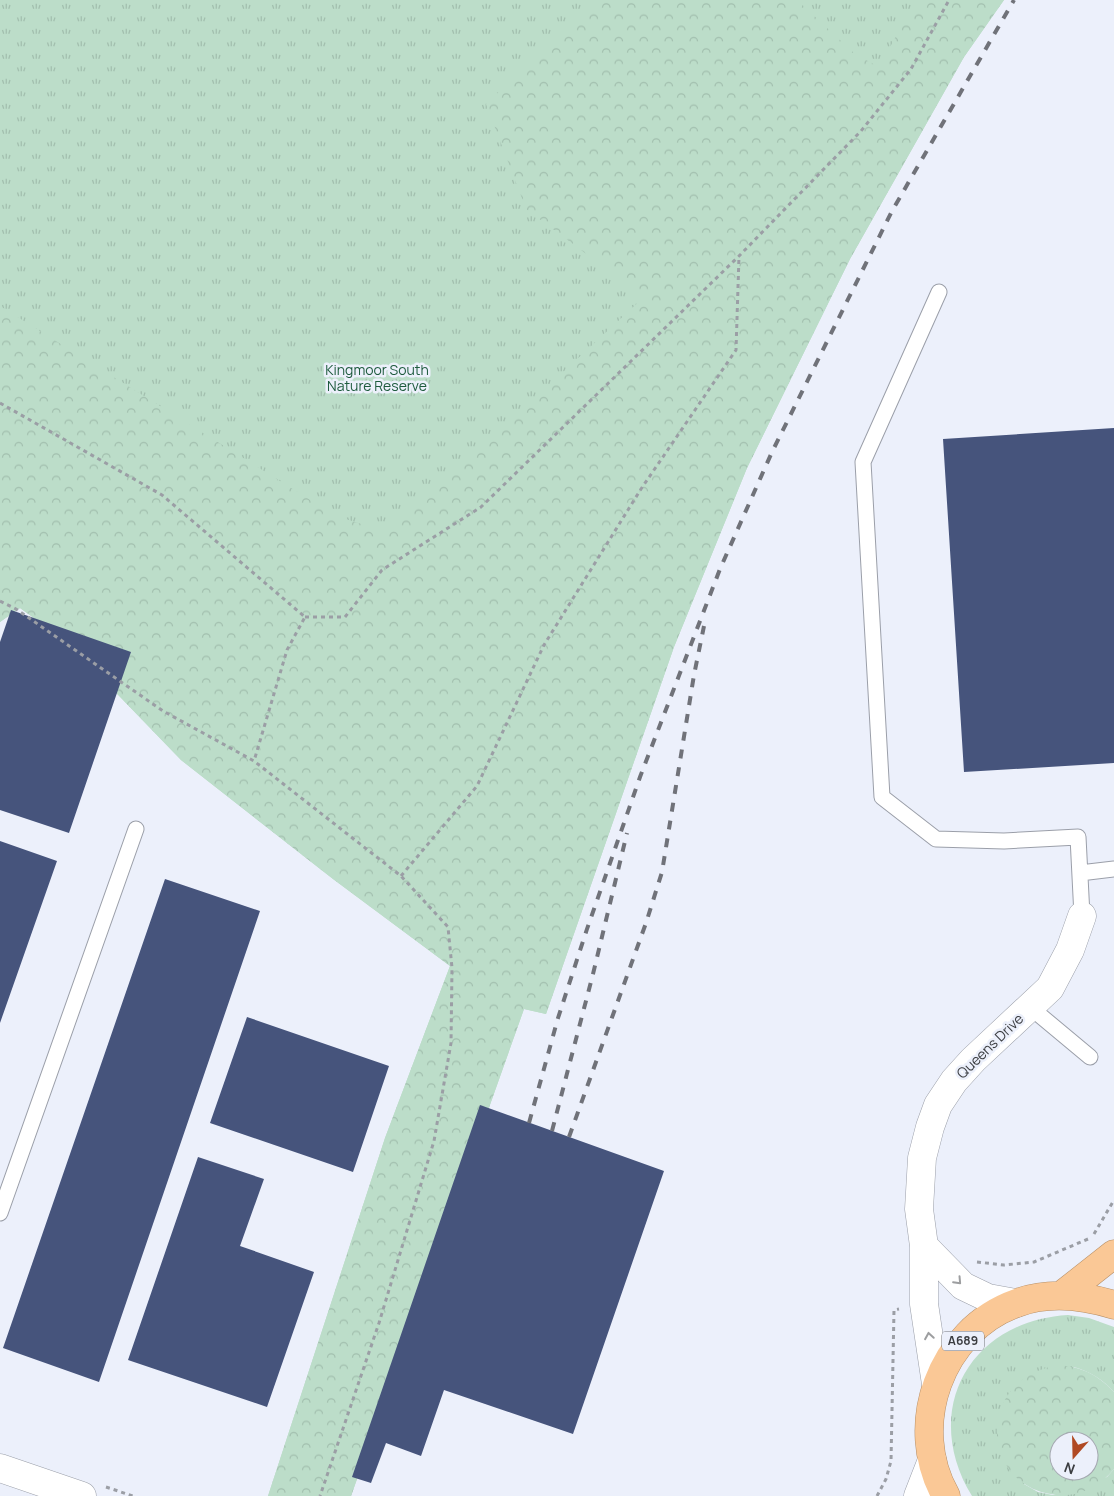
<svg xmlns="http://www.w3.org/2000/svg" width="1114" height="1496" viewBox="0 0 1114 1496" font-family="Manrope,sans-serif">
  <style>
    .grass { fill: url(#grass-tufts) }
    .forest { fill: url(#forest-crowns); fill-rule: evenodd }
    .building { fill: #46547c }
    .lines { fill: none; stroke-linecap: round; stroke-linejoin: round }
    .service-casing { stroke: #9b9fa9; stroke-width: 17 }
    .minor-casing { stroke: #9b9fa9; stroke-width: 29 }
    .trunk-casing { stroke: #b68f67; stroke-width: 29 }
    .path { stroke: #9b9ea5; stroke-width: 3; stroke-dasharray: 4 4; stroke-linecap: butt }
    .service { stroke: #fff; stroke-width: 15 }
    .minor { stroke: #fff; stroke-width: 28 }
    .trunk { stroke: #fac896; stroke-width: 28 }
    .rail { stroke: #707279; stroke-width: 4; stroke-dasharray: 9 9; stroke-linecap: butt }
    .oneway { stroke: #9d9ea0 }
    .labels { text-anchor: middle; stroke-width: 5; stroke-linejoin: round; paint-order: stroke }
    .shield { fill: #ecf0fb; stroke: #707379; stroke-width: 1 }
    .shield-label { font-size: 12px; font-weight: bold; fill: #3b3d41 }
    .park-label { font-size: 14px; fill: #1e5b3e; stroke: #ecf0fb }
    .street-label { font-size: 14px; fill: #3b3d41; stroke: #ecf0fb }
  </style>
  <defs>
    <pattern id="grass-tufts" width="24" height="20" patternUnits="userSpaceOnUse" patternTransform="scale(1.25)"><rect width="24" height="20" fill="#bcddc9"/><path d="M3 7l-1-3M5 7V3M7 7l1-3M15 17l-1-3M17 17v-4M19 17l1-3" fill="none" stroke="#a2bfae"/></pattern>
    <pattern id="forest-crowns" width="20" height="18" patternUnits="userSpaceOnUse" patternTransform="scale(1.25)"><rect width="20" height="18" fill="#bcddc9"/><path d="M2 6a3 3 0 1 1 6 0M12 15a3 3 0 1 1 6 0" fill="none" stroke="#a2bfae"/></pattern>
  </defs>
  <rect width="100%" height="100%" fill="#ecf0fb"/>
  <path class="grass" d="M0 0H1004L964 57 850 259 747 468 674 647 546 1014 524 1009 351 1496H268L385 1138 450 966 333 879 181 760 67 642 20 608 0 622Z
    M1068 1315 1089 1318 1114 1327V1392C1102 1379 1091 1372 1074 1367L1024 1484 1038 1492 1053 1495 1107 1477 1114 1469V1496H972C920 1411 969 1321 1068 1315Z"/>
  <path class="forest" d="M596 0H797L855 54 879 67 916 0H1004L964 57 850 259 747 468 674 647 546 1014 524 1009 351 1496H268L385 1138 450 966 333 879 181 760 67 642 20 608 0 622V306L336 516 368 526 396 527 644 297 526 209 486 104Z
    M1058 1365C1082 1367 1097 1374 1114 1392V1469C1101 1485 1082 1496 1061 1495 982 1493 970 1381 1058 1365ZM1059 1441H1089V1471H1059Z"/>
  <path class="building" d="M1114 428V763L964 772 943 439Z
    M11 610 131 652 69 833 0 810V642Z
    M0 841 57 861 0 1023Z
    M165 879 260 911 99 1382 3 1348Z
    M247 1017 389 1066 353 1172 210 1123Z
    M480 1105 664 1171 573 1434 444 1390 421 1456 386 1443 371 1483 352 1477Z
    M198 1157 264 1179 240 1246 314 1272 267 1407 128 1360Z"/>
  <g class="lines">
    <defs>
      <path id="service" d="M939 292 863 462 882 797 936 839 1004 841 1078 837 1082 916
        M1080 873 1114 869
        M1030 1007 1090 1057
        M0 1213 136 829"/>
      <path id="minor" d="M924 1246 963 1286 988 1298 1016 1303
        M936 1384 924 1304V1246L919 1209 922 1158 930 1127 938 1105 954 1081 973 1060 1050 988 1070 950 1082 916
        M0 1468 82 1496
        M918 1496 932 1460"/>
      <path id="trunk" d="M1062 1295 1114 1254
        M946 1496C906 1426 940 1330 1017 1303 1049 1291 1082 1295 1114 1305"/>
    </defs>
    <use href="#service" class="service-casing"/>
    <use href="#minor" class="minor-casing"/>
    <use href="#trunk" class="trunk-casing"/>
    <path class="path" d="M0 403 162 495 305 617 287 650 254 761
      M0 601 16 609 163 711 254 761 401 876 448 927 452 968 451 1043 434 1141 379 1323 320 1496
      M305 617H345L382 570 481 507 739 256 861 131 911 69 949 0
      M401 876 477 786 544 645 641 489 736 350 739 256
      M1094 1234 1114 1200
      M977 1262 1004 1265 1034 1262 1088 1239
      M106 1487 133 1496
      M877 1496 886 1479 891 1461 894 1310 899 1309"/>
    <use href="#service" class="service"/>
    <use href="#minor" class="minor"/>
    <use href="#trunk" class="trunk"/>
    <path class="rail" d="M529 1123 558 1018 587 929 640 777 720 569 772 452 892 211 1014 0
      M552 1131 593 974 627 833
      M569 1137 646 923 662 872 694 675 704 626"/>
  </g>
  <defs><path id="oneway-chevron" d="M-2-3.5L2.5 0L-2 3.5" fill="none" stroke-width="1.6" stroke-linecap="round" stroke-linejoin="round" transform="scale(1.25)"/></defs>
  <g class="oneway">
    <use href="#oneway-chevron" transform="translate(958 1281) rotate(47)"/>
    <use href="#oneway-chevron" transform="translate(929 1336) rotate(-99)"/>
  </g>
  <g class="labels">
    <rect class="shield" x="942" y="1331.5" width="42" height="19" rx="4"/>
    <g class="shield-label">
      <text x="963" y="1345">A689</text>
    </g>
    <g class="park-label">
      <text x="377" y="375">Kingmoor South<tspan x="377" dy="16">Nature Reserve</tspan></text>
    </g>
    <g class="street-label">
      <text transform="translate(990 1046) rotate(-44)" y="5">Queens Drive</text>
    </g>
  </g>
  <g transform="translate(1074 1456) rotate(200)"><circle r="24" fill="#ecf0fb" stroke="#a5a8b1"/>
  <path d="M0-4L9 19L0 12L-9 19Z" fill="#b04923"/>
  <text y="-8" font-size="14" font-weight="bold" text-anchor="middle" fill="#3b3d41">N</text>
  </g>
</svg>
